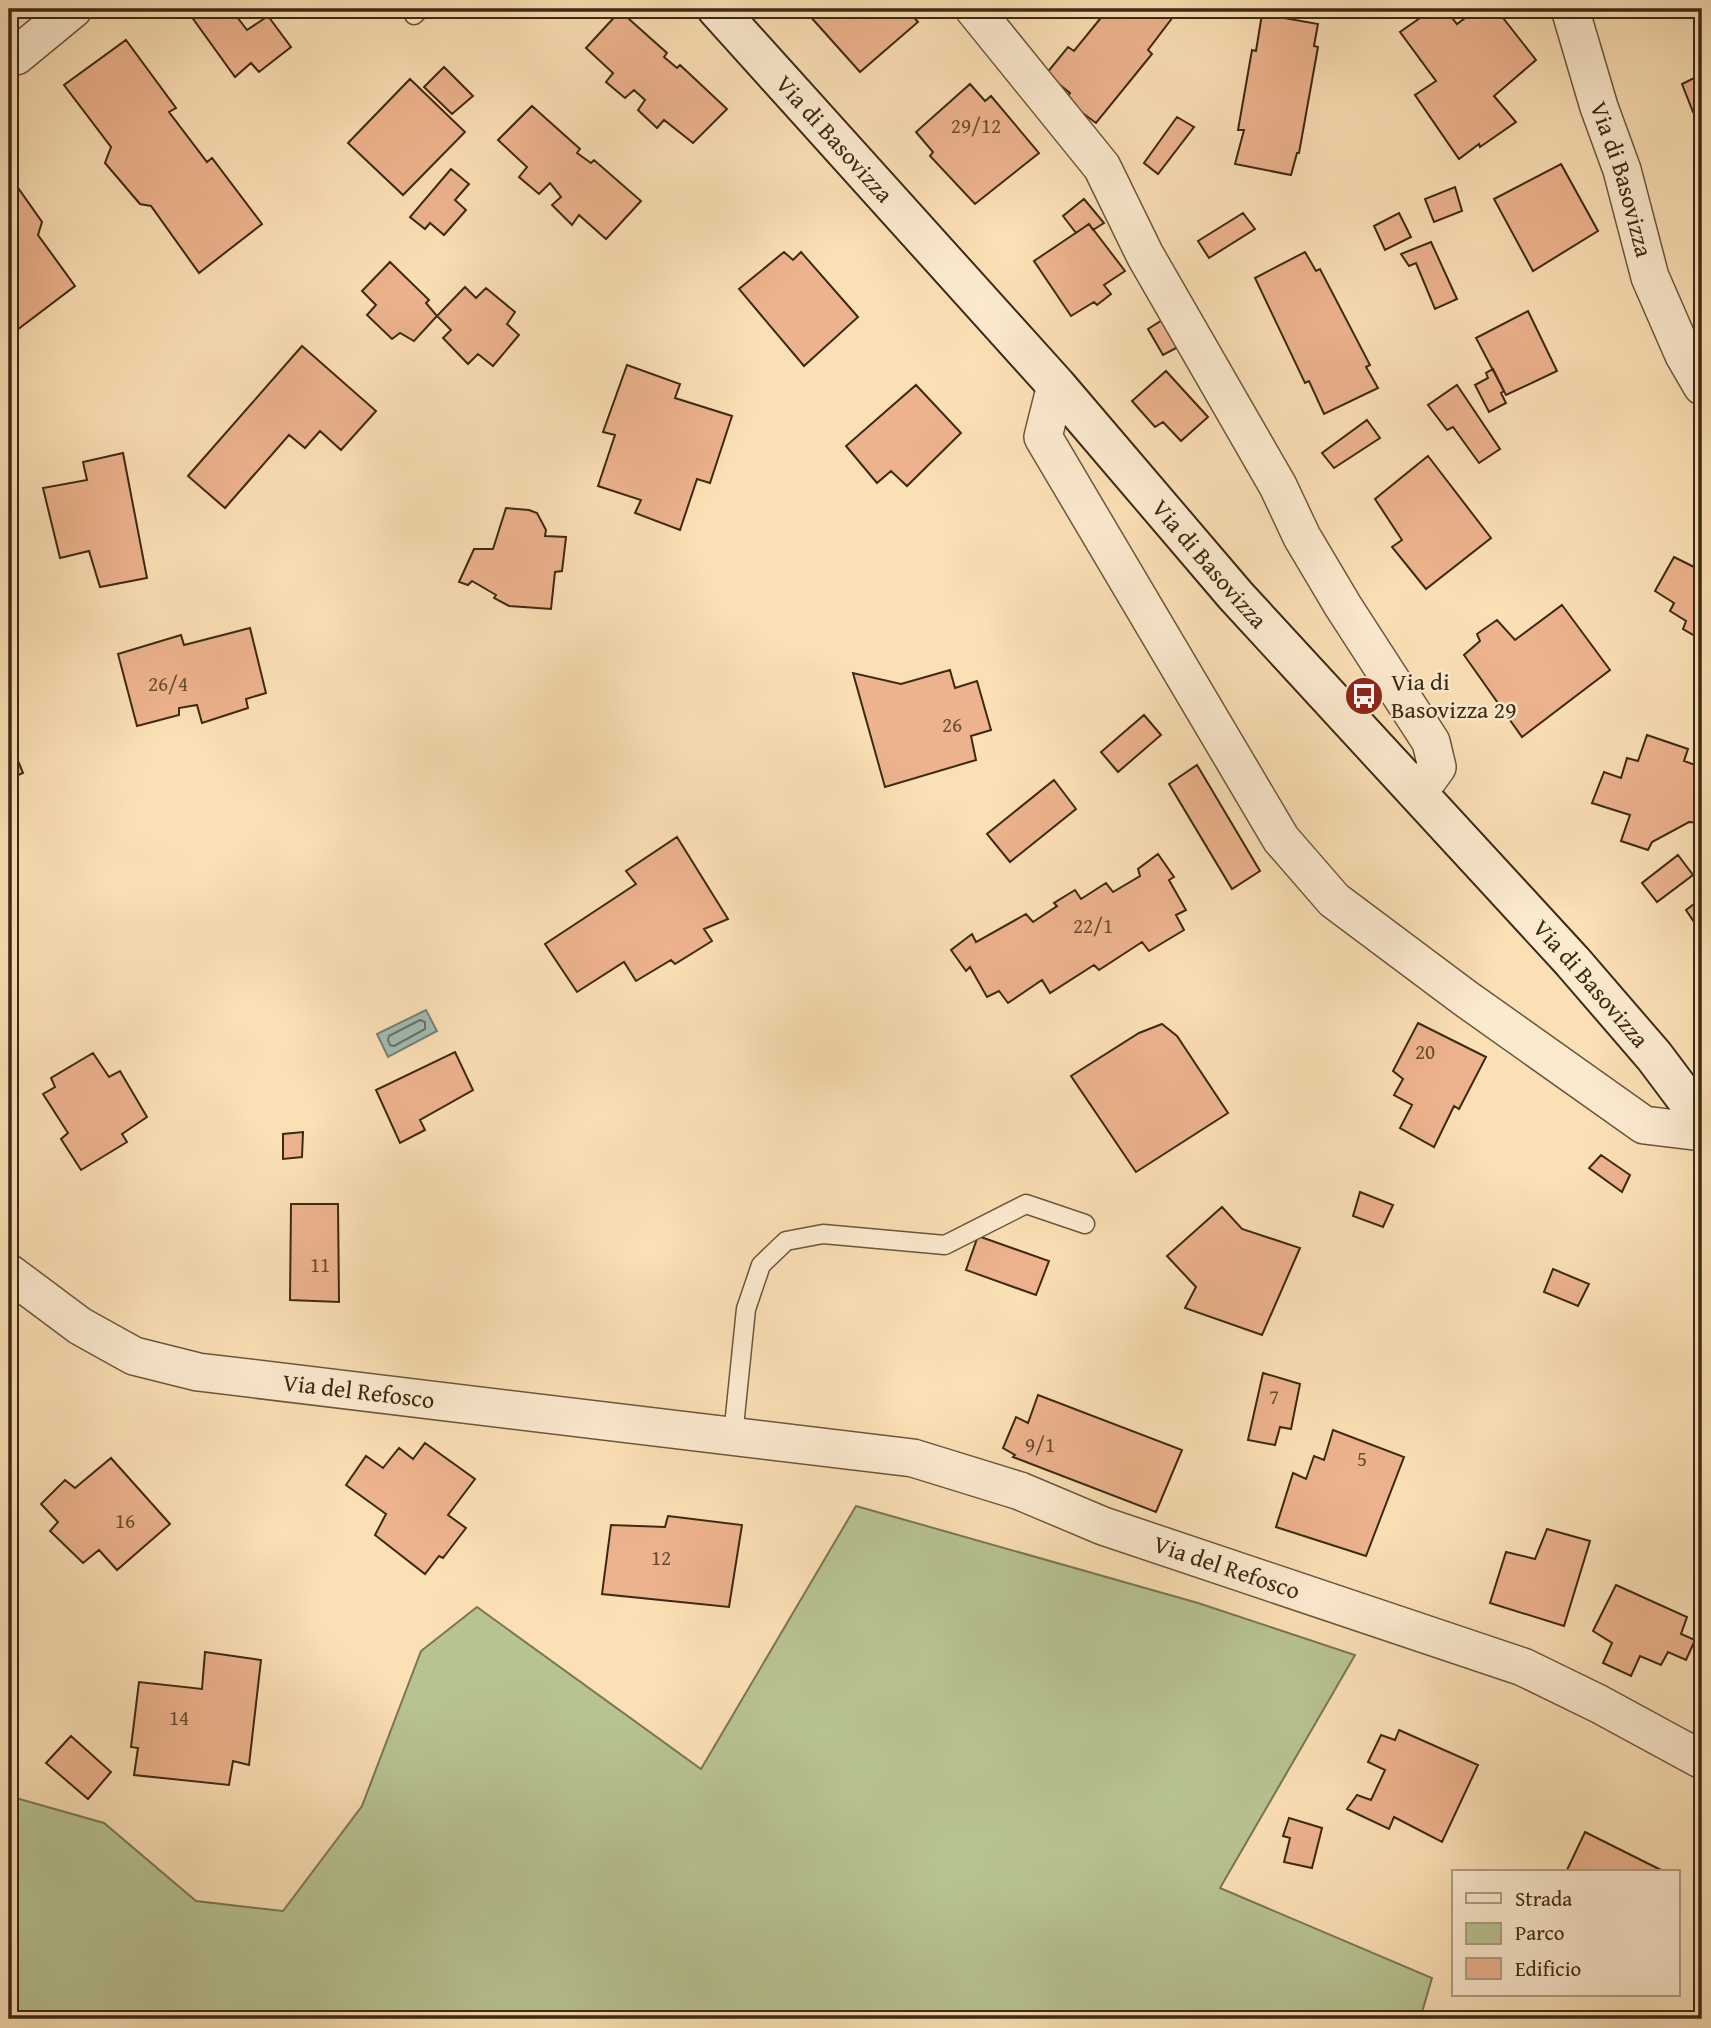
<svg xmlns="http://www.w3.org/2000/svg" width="1711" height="2028" viewBox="0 0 1711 2028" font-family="'Gentium Book Plus',serif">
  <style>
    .green { fill: #b8c392; stroke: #7a7652; stroke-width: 2 }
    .water { fill: #9fbcb3; stroke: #778173; stroke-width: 2 }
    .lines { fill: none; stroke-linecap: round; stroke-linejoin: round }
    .shore { stroke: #6e7262; stroke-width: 2 }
    .building { fill: #edb38e; stroke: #3c2912; stroke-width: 2 }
    .lane-casing { stroke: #6c563b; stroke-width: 21 }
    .street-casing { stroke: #6c563b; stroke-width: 40 }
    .secondary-casing { stroke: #3c2912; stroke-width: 42 }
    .lane { stroke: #fceacf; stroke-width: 18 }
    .street { stroke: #fceacf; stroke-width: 37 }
    .secondary { stroke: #fceacf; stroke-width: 38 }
    .labels { text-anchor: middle; stroke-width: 5; stroke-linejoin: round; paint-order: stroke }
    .number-label { font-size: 21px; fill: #684c31 }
    .street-label { font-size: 24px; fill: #3c2912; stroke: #fceacf }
    .poi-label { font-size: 24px; fill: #3c2912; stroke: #fceacf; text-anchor: start }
  </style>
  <rect width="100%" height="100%" fill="#fbdfb5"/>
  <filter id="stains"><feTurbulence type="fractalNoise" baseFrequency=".00286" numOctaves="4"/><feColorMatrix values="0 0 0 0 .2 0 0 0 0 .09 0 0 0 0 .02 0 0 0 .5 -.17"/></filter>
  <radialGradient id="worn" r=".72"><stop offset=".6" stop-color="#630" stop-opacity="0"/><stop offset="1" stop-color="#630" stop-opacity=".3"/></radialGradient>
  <path class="green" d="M856 1506 1198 1603 1355 1655 1220 1888 1432 1978 1420 2019H9V1796L104 1823 196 1901 283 1911 362 1806 421 1651 477 1607 701 1769Z"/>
  <path class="water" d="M426 1010 437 1031 388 1057 377 1034Z"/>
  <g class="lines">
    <path class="shore" d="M420 1020 425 1022V1029L394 1046 390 1045 388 1040 389 1036Z"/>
  </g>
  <path class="building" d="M186 9H231L247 30 268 16 291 47 259 72 251 63 235 77Z
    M816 9H907L918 22 860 72 809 15Z
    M1113 9H1171L1176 13 1148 50 1152 54 1096 123 1065 100 1070 93 1046 74 1068 47 1074 51 1104 14 1107 15Z
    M1433 9H1445L1457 24 1477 9H1496L1536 60 1494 96 1516 122 1480 147 1479 144 1459 159 1415 95 1436 81 1400 32Z
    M620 11 667 53 664 57 677 68 680 65 727 109 693 143 664 120 657 128 638 110 645 100 634 90 625 98 606 82 613 73 586 48Z
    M1262 14 1318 24 1314 46 1318 47 1299 153H1297L1291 175 1235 164 1244 130H1238L1252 50 1256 51Z
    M126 40 176 108 169 112 207 162 212 158 262 224 199 273 151 206 140 204 105 163 111 147 64 85Z
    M444 67 473 96 452 114 424 87Z
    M1702 74V108L1693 112 1682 84Z
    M410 79 465 132 403 195 348 143Z
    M970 84 985 101 991 96 1039 153 975 204 930 156 933 152 916 132Z
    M532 106 580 149 577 153 591 163 594 160 641 201 606 239 579 215 572 225 552 205 561 197 550 183 539 194 519 177 527 167 498 140Z
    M1177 117 1194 127 1158 174 1144 163Z
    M1561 164 1598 231 1533 271 1494 199Z
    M451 169 469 184 455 200 466 210 444 235 430 223 425 229 410 217Z
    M9 175 42 222 38 235 75 286 13 333 9 327Z
    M1455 187 1462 211 1434 222 1425 199Z
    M1084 199 1104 223 1093 230 1089 224 1076 233 1063 216Z
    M1243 213 1255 229 1209 258 1198 241Z
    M1399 213 1411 237 1385 250 1374 226Z
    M1089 224 1125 271 1104 285 1111 294 1097 305 1094 302 1071 316 1034 261Z
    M1431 242 1457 299 1435 309 1416 263 1409 266 1401 254Z
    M784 252 793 260 801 252 858 317 804 366 739 289Z
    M1305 252 1316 271 1320 269 1370 365 1366 367 1378 388 1324 414 1309 381 1305 383 1255 278Z
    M390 262 429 300 426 303 437 316 414 341 400 333 392 339 367 315 376 305 362 291Z
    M465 287 476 298 486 288 515 312 507 324 519 335 493 366 478 354 468 364 443 338 451 330 437 316Z
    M1528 311 1557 371 1506 395 1476 338Z
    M1164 319 1180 346 1163 355 1148 329Z
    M302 346 376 411 341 450 320 431 305 448 289 435 225 508 188 476Z
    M627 365 680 384 675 398 732 416 710 483 697 479 680 530 635 513 641 500 598 486 615 435 603 432Z
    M1493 369 1504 391 1501 393 1506 403 1489 412 1475 385 1488 378 1486 373Z
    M1166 371 1208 417 1181 441 1163 422 1155 427 1132 401Z
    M916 385 961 433 907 486 891 471 877 483 846 446Z
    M1457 385 1500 449 1479 463 1453 427 1447 430 1428 405Z
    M1367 420 1380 438 1334 468 1322 453Z
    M123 453 147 578 100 587 89 551 60 558 43 488 87 480 83 462Z
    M1428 456 1491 538 1426 589 1392 547 1402 540 1375 499Z
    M506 508 529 510 537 513 546 530 545 536 566 537 562 571 555 572 551 609 509 606 494 598 496 595 472 581 468 585 459 582 474 549H493Z
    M1674 557 1694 567 1696 562 1702 565V640L1683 629 1686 621 1670 611 1674 603 1655 591Z
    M1562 605 1610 670 1522 737 1464 655 1480 641 1477 634 1497 620 1515 640Z
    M250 628 266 693 246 699 248 708 202 723 197 705 179 708V715L137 726 118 654 181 635 184 645Z
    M950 670 955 688 977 681 991 730 971 736 976 760 885 787 853 673 901 684Z
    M1144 715 1161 735 1118 772 1101 752Z
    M1647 735 1688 749 1684 761 1698 766 1702 756V823L1689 822 1652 842 1648 850 1621 841 1630 815 1592 803 1604 772 1621 778 1627 758 1638 761Z
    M9 739 23 773 9 779Z
    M1197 765 1260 871 1232 889 1169 784Z
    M1054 780 1076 809 1010 862 987 834Z
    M677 837 728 919 704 929 712 941 675 964 671 960 636 981 624 962 577 992 545 944 636 884 626 871Z
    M1158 854 1174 877 1169 880 1186 910 1176 915 1184 930 1149 951 1142 942 1099 970 1094 965 1050 993 1042 980 1008 1003 999 991 987 997 970 967 966 971 951 950 972 934 976 942 1026 914 1033 922 1057 906 1054 903 1075 890 1081 899 1106 883 1113 892 1140 876 1138 869Z
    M1678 855 1693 875 1657 902 1642 883Z
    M1702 898V934L1686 910Z
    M1418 1023 1486 1057 1459 1109 1454 1106 1434 1147 1400 1128 1412 1105 1394 1095 1403 1079 1393 1071Z
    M1162 1024 1177 1036 1228 1113 1136 1172 1071 1076 1139 1033Z
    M455 1052 473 1090 420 1120 425 1130 400 1143 376 1090Z
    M93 1053 109 1077 120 1071 147 1117 122 1134 127 1142 81 1170 61 1139 68 1133 43 1094 55 1087 51 1078Z
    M303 1132 302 1157 283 1159V1134Z
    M1601 1155 1630 1175 1622 1192 1589 1168Z
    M1360 1192 1393 1205 1383 1227 1353 1216Z
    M291 1204H338L339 1302 290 1300Z
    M1222 1207 1242 1229 1300 1248 1262 1335 1185 1308 1196 1287 1167 1256Z
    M978 1236 1049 1261 1036 1295 966 1270Z
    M1553 1269 1589 1284 1578 1306 1544 1292Z
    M1263 1373 1300 1384 1291 1429 1280 1427 1275 1445 1248 1440Z
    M1038 1395 1182 1450 1156 1512 1013 1457 1015 1455 1003 1448 1016 1417 1028 1423Z
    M1333 1430 1404 1457 1366 1556 1276 1527 1293 1473 1306 1479 1314 1456 1324 1460Z
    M425 1443 475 1479 448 1515 466 1528 443 1558 439 1556 425 1574 375 1535 386 1514 346 1485 366 1456 383 1468 399 1448 413 1459Z
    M111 1458 170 1524 117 1570 99 1550 83 1563 50 1531 58 1522 41 1504 65 1480 75 1488Z
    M668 1516 742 1525 729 1607 602 1594 611 1525 665 1527Z
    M1547 1529 1590 1541 1564 1626 1490 1603 1506 1552 1535 1559Z
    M1616 1585 1687 1617 1681 1634 1695 1640 1686 1660 1668 1652 1661 1665 1640 1656 1631 1676 1603 1663 1612 1643 1593 1631Z
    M205 1652 261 1660 249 1765 233 1761 229 1785 134 1775 138 1748 131 1747 139 1682 202 1689Z
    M1399 1730 1478 1765 1442 1842 1394 1817 1389 1829 1347 1809 1357 1795 1371 1800 1385 1770 1368 1762 1381 1735 1395 1740Z
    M71 1736 111 1772 88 1799 46 1763Z
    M1289 1818 1322 1828 1312 1868 1284 1862 1290 1838 1283 1836Z
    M1585 1832 1665 1872H1566Z"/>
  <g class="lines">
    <defs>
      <path id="lane" d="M414 15 420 9
        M733 1436 746 1309 761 1265 786 1241 823 1234 945 1245 1026 1204 1085 1224"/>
      <g id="street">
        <path d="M974 9 1102 167 1145 255 1278 486 1302 537 1343 606 1431 742 1437 767 1418 793"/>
        <path id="s1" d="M1570 9 1599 107 1622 170 1650 277 1684 355 1702 386"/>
        <path d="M9 57 16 56 73 9"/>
        <path d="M1056 385 1043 437 1281 839 1334 900 1465 998 1644 1125 1702 1132"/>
        <path id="s2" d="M9 1273 80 1326 134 1356 198 1372 913 1458 1020 1491 1103 1526 1523 1667 1599 1704 1702 1760"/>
      </g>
      <g id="secondary">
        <path id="s3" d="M717 9 1056 385 1236 596 1572 961 1654 1056 1702 1120"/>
      </g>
    </defs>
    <use href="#lane" class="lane-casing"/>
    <use href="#street" class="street-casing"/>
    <use href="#secondary" class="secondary-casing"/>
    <use href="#lane" class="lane"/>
    <use href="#street" class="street"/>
    <use href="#secondary" class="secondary"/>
  </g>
  <defs>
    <symbol id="bus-disc" viewBox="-11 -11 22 22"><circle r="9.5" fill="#8f2418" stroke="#fceacf"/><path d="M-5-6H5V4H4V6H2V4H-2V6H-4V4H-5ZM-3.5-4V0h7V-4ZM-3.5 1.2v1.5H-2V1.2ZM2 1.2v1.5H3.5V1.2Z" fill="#fff"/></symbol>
  </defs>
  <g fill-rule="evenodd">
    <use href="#bus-disc" x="1342" y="674" width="44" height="44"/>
  </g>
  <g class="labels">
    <g class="number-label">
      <text x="976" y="133">29/12</text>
      <text x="168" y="691">26/4</text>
      <text x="952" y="732">26</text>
      <text x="1093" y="933">22/1</text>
      <text x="1425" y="1059">20</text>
      <text x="320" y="1272">11</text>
      <text x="1274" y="1404">7</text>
      <text x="1040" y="1452">9/1</text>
      <text x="1362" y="1466">5</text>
      <text x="125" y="1528">16</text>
      <text x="661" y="1565">12</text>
      <text x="179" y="1725">14</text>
    </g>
    <g class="street-label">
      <text dy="8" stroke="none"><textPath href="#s3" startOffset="175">Via di Basovizza</textPath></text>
      <text dy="8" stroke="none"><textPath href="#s1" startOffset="178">Via di Basovizza</textPath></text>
      <text dy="8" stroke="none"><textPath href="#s3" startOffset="742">Via di Basovizza</textPath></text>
      <text dy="8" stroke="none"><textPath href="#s3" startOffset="1309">Via di Basovizza</textPath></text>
      <text dy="8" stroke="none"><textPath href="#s2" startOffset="378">Via del Refosco</textPath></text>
      <text dy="8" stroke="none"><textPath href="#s2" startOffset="1269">Via del Refosco</textPath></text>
    </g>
    <g class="poi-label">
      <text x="1391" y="690">Via di<tspan x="1391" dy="28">Basovizza 29</tspan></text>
    </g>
  </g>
  <rect width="1711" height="2028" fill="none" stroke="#fbdfb5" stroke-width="35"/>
  <rect x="10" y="10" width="1690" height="2007" fill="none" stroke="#3c2912" stroke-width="3.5"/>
  <rect x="18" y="18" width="1676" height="1993" fill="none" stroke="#3c2912" stroke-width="2"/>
  <rect x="1452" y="1870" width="228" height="126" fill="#fceacf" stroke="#af9d83" stroke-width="2"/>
  <rect x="1466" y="1893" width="35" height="10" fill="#fceacf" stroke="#af9d83" stroke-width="2"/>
  <text x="1515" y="1906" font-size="21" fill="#3c2912">Strada</text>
  <rect x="1466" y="1923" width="35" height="21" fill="#b8c392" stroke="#af9d83" stroke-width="2"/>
  <text x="1515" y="1940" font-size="21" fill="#3c2912">Parco</text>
  <rect x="1466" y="1958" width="35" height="21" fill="#edb38e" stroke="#af9d83" stroke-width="2"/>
  <text x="1515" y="1976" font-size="21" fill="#3c2912">Edificio</text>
  <rect width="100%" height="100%" filter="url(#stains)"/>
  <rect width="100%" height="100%" fill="url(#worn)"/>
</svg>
